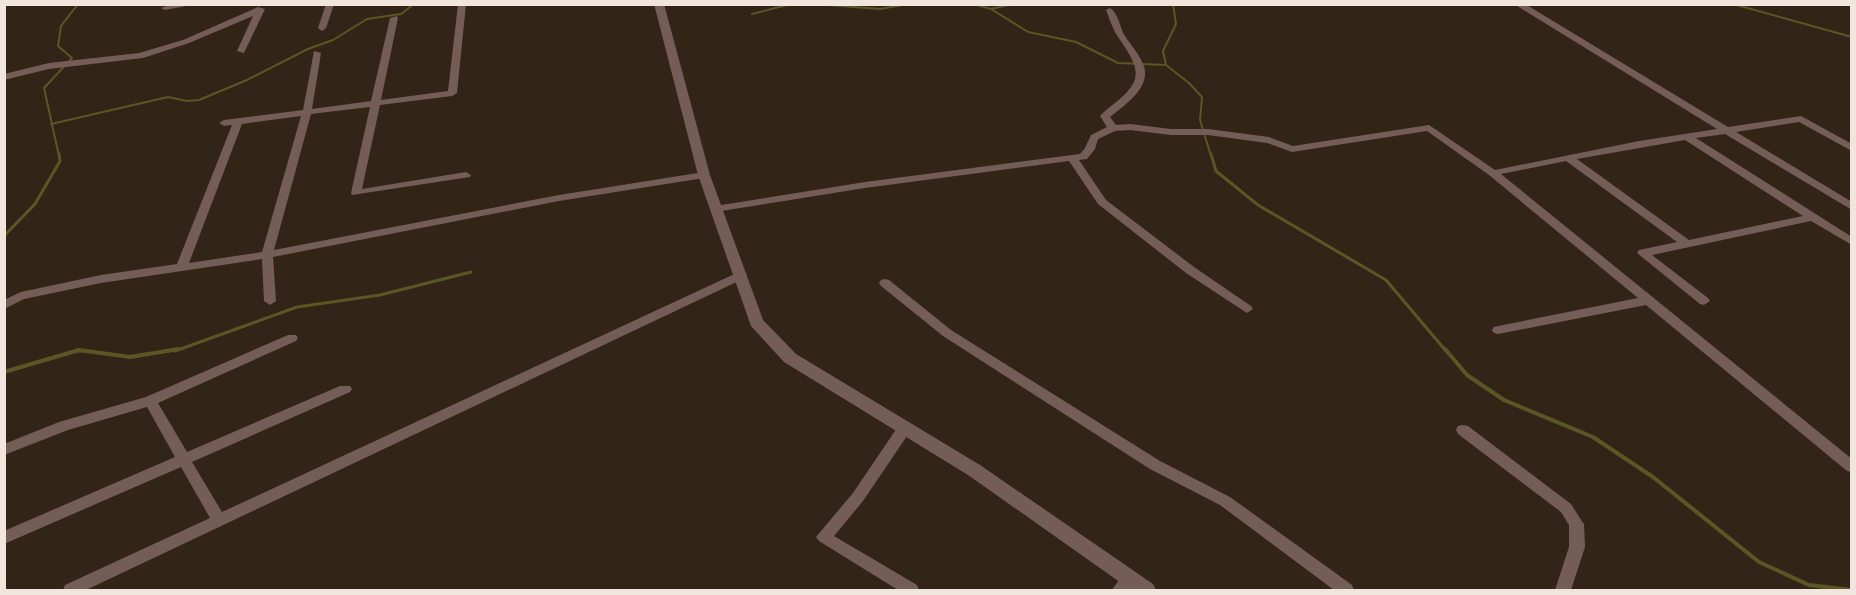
<svg xmlns="http://www.w3.org/2000/svg" width="1856" height="595" viewBox="0 0 1856 595" font-family="'Roboto Condensed',sans-serif">
  <style>
    .lines { fill: none; stroke-linecap: round; stroke-linejoin: round }
    .stream-far2 { stroke: #5a5724; stroke-width: 2 }
    .stream-far1 { stroke: #5a5724; stroke-width: 3 }
    .stream { stroke: #5a5724; stroke-width: 4 }
    .minor { fill: #745d56; fill-rule: evenodd }
    .tertiary { fill: #745d56; fill-rule: evenodd }
  </style>
  <rect width="100%" height="100%" fill="#332418"/>
  <g class="lines">
    <path class="stream-far2" d="M815 4 880 9 908 4
      M974 4 991 9 1028 32 1076 42 1118 63 1166 65
      M1173 4 1176 24 1163 51 1166 65 1189 83 1202 97 1200 120 1211 156
      M1733 4 1852 37
      M991 9 1013 4
      M752 14 791 4
      M51 124 168 97 187 101 199 100 247 80 308 49 333 40 367 19 401 14 414 4
      M59 156 44 88 72 58 58 46 61 26 78 4"/>
    <path class="stream-far1" d="M1211 154 1216 171 1258 205 1386 280 1446 351
      M4 236 35 204 60 161 59 154
      M77 351H83
      M175 351 297 307 380 295 471 272"/>
    <path class="stream" d="M1445 349 1467 375 1504 400 1593 437 1653 477 1759 562 1809 585 1852 590
      M4 372 79 350 130 357 179 349"/>
    <path class="minor" d="M172 4H197L165 10 161 8Z
      M326 4H334L326 28 322 31 318 28Z
      M458 4H466L457 93 452 96 380 105 362 189 466 172 471 175 470 177 352 195 351 193 370 107 311 114 274 250 559 195 704 172 709 175 704 178 559 201 273 257 276 301 270 305 264 301 262 259 101 283 24 299 4 309V300L21 292 101 275 177 264 232 125 224 126 219 123 224 120 303 110 314 51 321 53 312 109 371 101 390 18 397 16 398 18 381 100 448 91ZM301 116 262 252 189 263 242 124Z
      M1514 4H1525L1728 127 1801 116 1852 144V151L1799 122 1736 132 1852 202V210L1725 134 1696 138 1852 237V245L1811 221 1652 255 1708 298 1710 301 1704 305 1700 304 1637 253 1639 250 1677 242 1566 161 1501 174 1852 459V472L1847 471 1646 305 1498 334 1494 333 1492 330 1494 327 1498 326 1638 298 1489 175 1427 131 1292 152 1267 143 1208 135H1171L1130 130 1115 131 1098 139 1095 149 1087 159 1079 160 1106 200 1194 267 1251 306 1253 309 1247 313 1186 273 1098 204 1069 161 865 188 715 212 710 209 715 206 865 182 1080 154 1085 148 1091 135 1107 127 1100 116C1110 105 1123 99 1131 87 1145 68 1124 48 1115 32 1111 25 1109 17 1106 10L1110 8C1118 12 1120 28 1125 36 1131 45 1139 54 1143 64 1153 86 1125 105 1110 117L1116 125 1130 124 1171 129H1208L1269 137 1293 146 1429 125 1495 170 1639 141 1717 129ZM1685 140 1803 216 1689 240 1577 159Z
      M258 7 265 9 244 53 237 51 253 16 189 43 143 58 49 69 4 80V74L49 63 139 53 183 40Z
      M741 271 745 272 747 275 745 278 86 590H63L65 585 210 518 181 467 4 544V531L175 457 147 407 68 430 4 455V444L59 422 146 397 288 335H296L298 338 296 341 158 403 187 452 340 386H350L352 389 350 392 192 462 222 512Z
      M885 279 889 280 951 330 1160 461 1230 497 1352 585 1354 590H1334L1220 505 1150 469 943 336 881 286 879 283 881 280Z
      M904 424 909 425 911 429 909 433 863 501 834 536 917 585 919 590H898L819 541 816 537 853 493 899 425Z
      M1463 425 1468 426 1571 504 1581 520 1584 524 1585 547 1571 590H1555L1569 547V525L1561 512 1458 434 1456 430 1458 426Z
      M1130 571 1136 573 1138 578 1129 590H1112L1124 573Z"/>
    <path class="tertiary" d="M654 4H664L710 175 763 320 796 354 980 465 1153 584 1156 590H1131L968 475 784 362 751 326 698 175Z"/>
  </g>
  <rect width="1856" height="595" fill="none" stroke="#f0e6de" stroke-width="12"/>
</svg>
